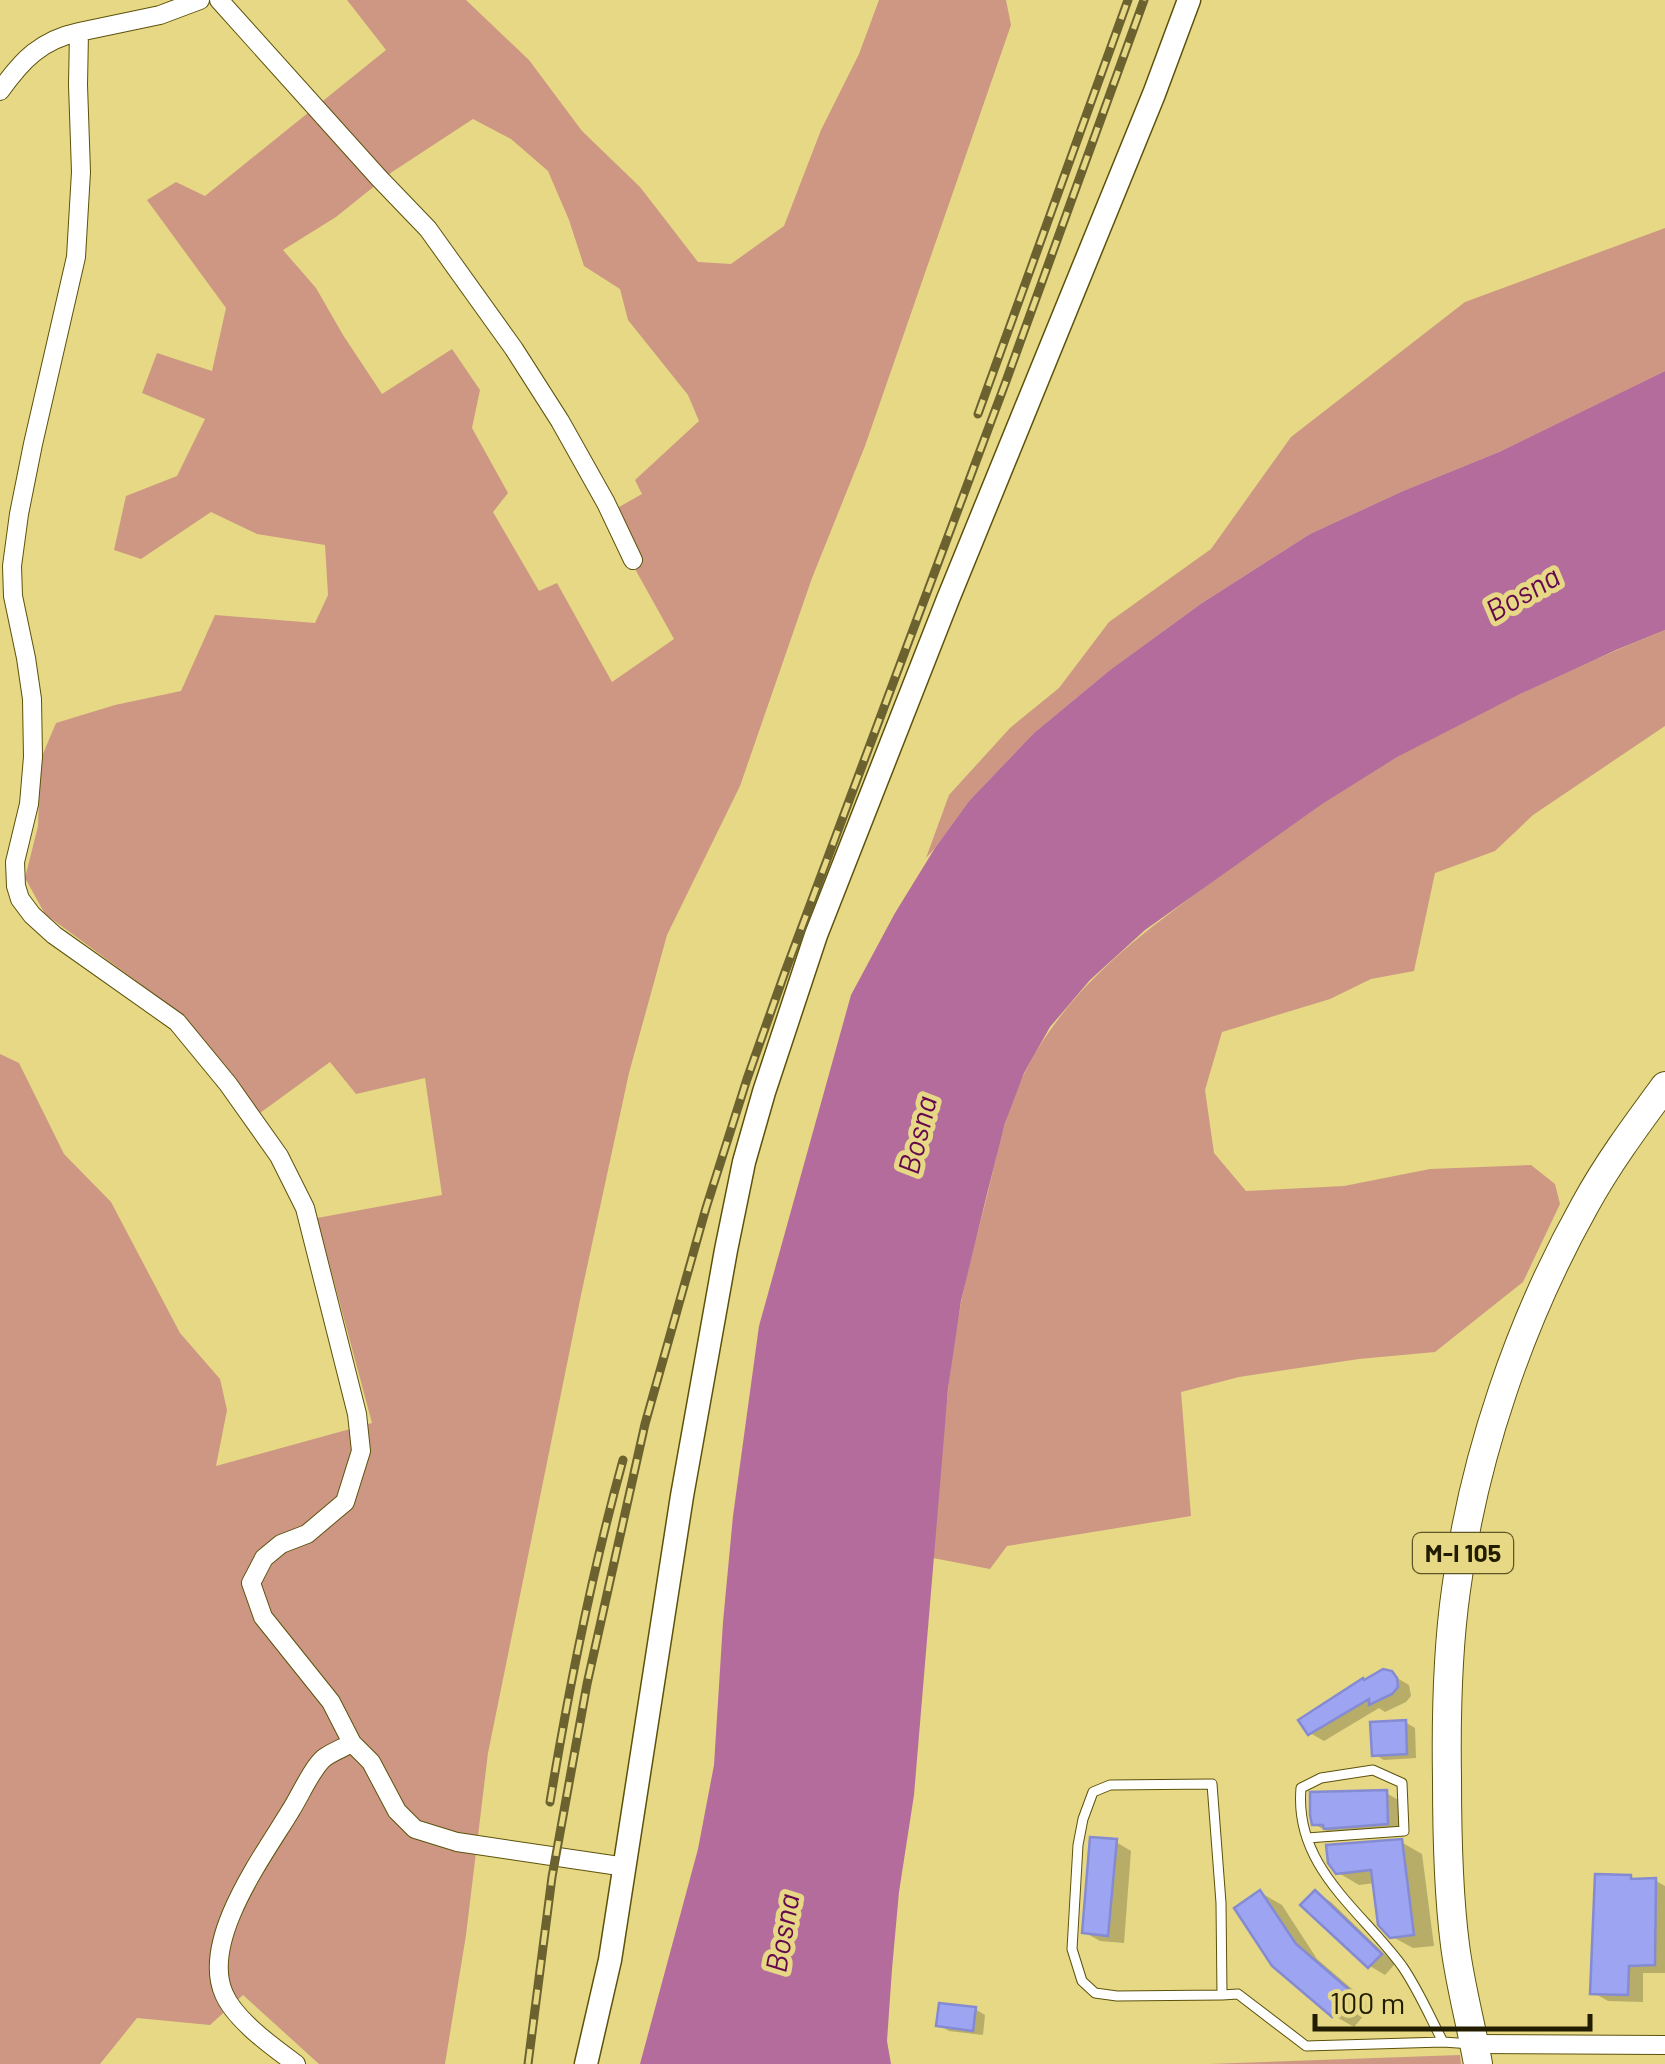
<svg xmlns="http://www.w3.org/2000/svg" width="1665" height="2064" viewBox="0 0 1665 2064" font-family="Barlow,sans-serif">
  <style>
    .green { fill: #cd9784; fill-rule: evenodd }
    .water { fill: #b46c9d }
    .shadow { fill: #0003 }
    .building { fill: #9da4f1; stroke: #858bd2; stroke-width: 2.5 }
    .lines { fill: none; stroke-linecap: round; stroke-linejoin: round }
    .service-casing { stroke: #5d520c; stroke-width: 11 }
    .minor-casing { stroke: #5d520c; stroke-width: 20 }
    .secondary-casing { stroke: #5d520c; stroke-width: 25 }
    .primary-casing { stroke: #5d520c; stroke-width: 30 }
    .service { stroke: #fff; stroke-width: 9 }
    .minor { stroke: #fff; stroke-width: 18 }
    .secondary { stroke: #fff; stroke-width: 22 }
    .primary { stroke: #fff; stroke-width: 28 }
    .rail-casing { stroke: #6b6230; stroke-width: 9 }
    .rail { stroke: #e6d884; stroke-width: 5; stroke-dasharray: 15; stroke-linecap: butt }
    .labels { text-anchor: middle; stroke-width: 10; stroke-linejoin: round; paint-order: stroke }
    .shield { fill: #e6d884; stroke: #5e5528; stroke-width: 2.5 }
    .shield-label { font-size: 25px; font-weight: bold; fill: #231d00 }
    .water-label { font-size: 30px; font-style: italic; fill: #640850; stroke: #e6d884 }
  </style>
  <rect width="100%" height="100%" fill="#e6d884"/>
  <path class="green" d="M347 0H466L529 60 582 131 640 187 698 262 731 264 784 226 821 130 859 54 879 0H1006L1011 25 865 446 812 578 740 786 667 935 629 1073 581 1295 488 1753 466 1935 445 2064H319L243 1995 210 2025 137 2018 100 2064H0V1054L19 1063 64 1154 111 1202 180 1333 220 1379 227 1410 216 1466 372 1423 317 1218 442 1195 425 1078 356 1094 330 1062 260 1113 180 1013 45 914 25 878 38 826 40 761 56 723 115 705 181 691 215 615 315 623 328 595 325 545 257 534 211 512 141 559 114 550 126 496 177 476 205 419 142 393 157 353 212 371 226 308 147 200 176 182 205 196 386 50ZM473 119 511 139 548 171 569 220 584 266 620 289 628 320 688 395 699 421 635 480 642 494 605 515 674 639 612 682 557 583 539 591 493 512 508 493 472 428 480 390 452 349 382 394 343 335 316 288 283 250 336 217 392 172Z
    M1665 228V371L1499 452 1403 491 1310 534 1202 603 1110 670 1034 733 969 801 935 848 926 858 949 795 1010 728 1059 688 1109 622 1211 549 1291 437 1465 302Z
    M1665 630V726L1533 815 1495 851 1435 873 1414 971 1371 979 1330 999 1222 1032 1205 1090 1214 1153 1246 1191 1344 1186 1430 1169 1531 1165 1555 1184 1560 1204 1523 1282 1435 1352 1359 1359 1239 1377 1181 1392 1191 1516 1007 1546 990 1569 933 1558C941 1473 945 1387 961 1303 968 1266 979 1229 988 1192 998 1151 1006 1108 1026 1070 1070 985 1141 934 1216 879 1275 836 1334 792 1398 756 1484 709 1574 667 1665 630Z
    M1460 2055 1461 2064H1209Z"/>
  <path class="water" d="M1665 371V630L1616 650 1520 694 1397 757 1322 804 1145 930 1090 980 1050 1027 1024 1073 1005 1123 987 1194 961 1301 948 1389 914 1795 899 1892 892 1969 887 2041 891 2064H640L698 1849 714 1765 723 1622 733 1516 759 1326 851 995 895 913 935 848 969 801 1034 733 1110 670 1202 603 1310 534 1403 491 1499 452Z"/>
  <path class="shadow" d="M1387 1672 1409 1685 1411 1696 1406 1702 1385 1712 1379 1708 1324 1741 1310 1733Z
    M1405 1722 1415 1728 1416 1758 1384 1760 1374 1754Z
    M1386 1793 1402 1802 1403 1832 1330 1833 1314 1824Z
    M1116 1842 1131 1851 1124 1943 1100 1941 1084 1932Z
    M1401 1842 1422 1854 1434 1946 1413 1948 1391 1936 1375 1883 1359 1885 1337 1872Z
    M1630 1878 1636 1881H1656L1665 1886V1973H1643V2002L1608 2001 1592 1992Z
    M1261 1893 1282 1905 1317 1959 1372 2006 1354 2027 1333 2015Z
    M1316 1893 1331 1902 1395 1964 1385 1975 1370 1966Z
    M975 2009 985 2015 983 2035 949 2031 939 2025Z"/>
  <path class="building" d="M1383 1669 1392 1671 1397 1678 1398 1687 1392 1694 1369 1705V1699L1308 1735 1298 1720 1363 1678 1364 1680Z
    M1406 1720 1407 1754 1372 1756 1370 1722Z
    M1387 1790 1388 1824 1324 1829 1323 1825H1312L1310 1815V1792Z
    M1090 1837 1117 1839 1108 1936 1082 1933Z
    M1402 1839 1414 1935 1390 1938 1378 1925 1371 1870 1336 1874 1328 1863 1326 1845Z
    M1595 1874 1631 1875V1879L1656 1878 1655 1965 1629 1966 1628 1995 1590 1994Z
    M1260 1890 1296 1944 1353 1993 1332 2017 1272 1966 1234 1908Z
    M1315 1890 1382 1954 1368 1968 1300 1905Z
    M939 2003 976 2007 973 2031 936 2026Z"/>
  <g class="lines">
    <defs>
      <path id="service" d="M1307 1838 1404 1831 1402 1783 1373 1770 1321 1778 1301 1788C1294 1867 1360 1909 1402 1966 1418 1989 1430 2017 1443 2042
        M1222 1995 1117 1996 1095 1993 1082 1981 1072 1949 1078 1845 1083 1819 1093 1792 1110 1785 1212 1784 1221 1903 1222 1995 1238 1994 1306 2046 1443 2042 1472 2044"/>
      <path id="minor" d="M200 0 160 15 79 32 78 85 81 172 76 257 33 444 19 514 12 566 13 596 26 658 32 699 33 757 29 804 15 862 16 886 20 899 32 915 54 935 177 1022 228 1084 279 1156 305 1208 357 1414 361 1451 345 1502 307 1534 281 1544 264 1558 251 1583 263 1617 331 1702 352 1743C343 1748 332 1752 324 1758 312 1768 300 1796 291 1810 264 1855 200 1940 224 1994 235 2020 273 2047 296 2064
        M219 0 379 178 428 229 514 349 560 421 606 503 633 560
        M0 91C22 60 41 40 79 32
        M352 1743 371 1762 397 1811 415 1829 457 1842 626 1867
        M1475 2044 1665 2045"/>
      <path id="secondary" d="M586 2064 610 1960 682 1496 726 1250 744 1162 764 1092 816 935 948 599 1154 94 1189 0"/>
      <path id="primary" d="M1478 2064C1471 2024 1460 1985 1455 1945 1448 1891 1447 1834 1447 1779 1446 1716 1447 1653 1456 1590 1473 1458 1520 1321 1585 1205 1608 1163 1637 1124 1665 1086"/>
    </defs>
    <use href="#service" class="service-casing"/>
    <use href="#minor" class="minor-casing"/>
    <use href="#secondary" class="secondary-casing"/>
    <use href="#primary" class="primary-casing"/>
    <use href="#service" class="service"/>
    <use href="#minor" class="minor"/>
    <use href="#secondary" class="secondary"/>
    <use href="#primary" class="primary"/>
    <defs>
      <path id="rail" d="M978 414 1128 0
        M550 1802C569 1687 592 1572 623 1460
        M528 2064 552 1877 587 1684 645 1424 706 1208 747 1079 785 972 1005 384 1144 0"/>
    </defs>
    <use href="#rail" class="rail-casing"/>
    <use href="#rail" class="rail"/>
  </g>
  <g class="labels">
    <rect class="shield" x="1413" y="1533" width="100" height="40" rx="8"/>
    <g class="shield-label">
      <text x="1463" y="1562">M-I 105</text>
    </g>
    <g class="water-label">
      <text transform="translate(1523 594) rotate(-30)" y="10">Bosna</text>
      <text transform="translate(918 1135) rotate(-76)" y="10">Bosna</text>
      <text transform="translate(783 1933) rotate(-80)" y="10">Bosna</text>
    </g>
  </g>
  <path d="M1315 2014v15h275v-15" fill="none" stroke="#231d00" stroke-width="5"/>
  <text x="1330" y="2014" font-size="30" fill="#231d00" stroke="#e6d884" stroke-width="8" paint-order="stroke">100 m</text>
</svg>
